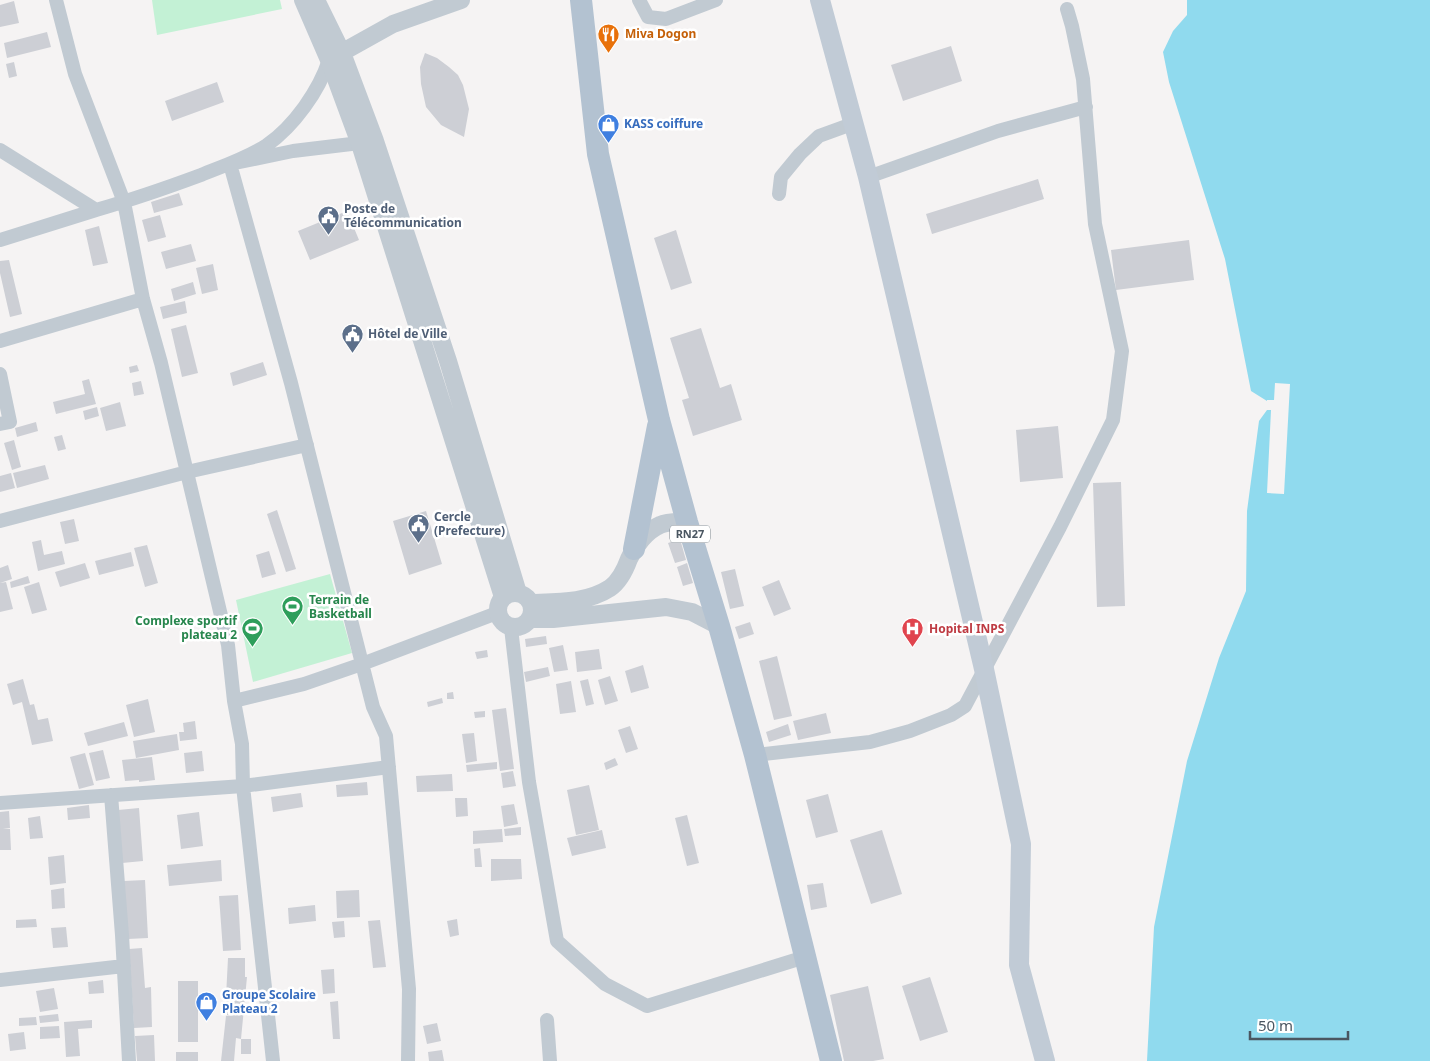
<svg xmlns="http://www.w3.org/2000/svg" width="1430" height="1061" viewBox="0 0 1430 1061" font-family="'Noto Sans',sans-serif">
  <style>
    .green { fill: #c3f1d5 }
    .water { fill: #90daee }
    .pier { fill: #f5f3f3 }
    .building { fill: #cdcfd5 }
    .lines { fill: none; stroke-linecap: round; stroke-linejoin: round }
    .minor { stroke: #c1cad2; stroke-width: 14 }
    .tertiary { stroke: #c1cad2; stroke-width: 18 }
    .secondary { stroke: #c1cbd6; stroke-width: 20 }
    .primary { stroke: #b3c2d1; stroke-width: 22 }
    .labels { text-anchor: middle; stroke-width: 5; stroke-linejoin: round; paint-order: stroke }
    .shield { fill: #fff; stroke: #808990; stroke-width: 1 }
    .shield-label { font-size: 11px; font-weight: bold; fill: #4a5661 }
    .food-label { font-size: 12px; font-weight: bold; fill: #c56008; stroke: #fff; text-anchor: start }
    .shop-label { font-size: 12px; font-weight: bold; fill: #366cbe; stroke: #fff; text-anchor: start }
    .service-label { font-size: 12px; font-weight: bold; fill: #4e5e75; stroke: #fff; text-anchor: start }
    .leisure-label { font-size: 12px; font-weight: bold; fill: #27864d; stroke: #fff; text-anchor: start }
    .health-label { font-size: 12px; font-weight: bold; fill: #be3a42; stroke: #fff; text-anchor: start }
  </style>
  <rect width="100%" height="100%" fill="#f5f3f3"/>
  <path class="green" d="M152 0H280L282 9 157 35Z
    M330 574 352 653 253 682 236 600Z"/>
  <path class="water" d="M1187 0H1430V1061H1147L1154 927 1187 761 1219 658 1246 591 1247 511 1259 421 1267 410V401L1251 391 1225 259 1169 82 1163 52 1173 31 1187 15Z"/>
  <path class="pier" d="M1275 383 1290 384 1284 494 1267 493 1271 410H1267V400H1274Z"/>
  <path class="building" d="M14 1 19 23 0 27V5Z
    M47 32 51 47 7 58 4 43Z
    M951 46 962 81 903 101 891 65Z
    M425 53 437 58 449 67 458 75 463 85 469 109 464 137 441 125 426 107 421 84 420 67Z
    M14 62 17 76 9 78 6 64Z
    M217 82 224 102 172 121 165 101Z
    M1038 179 1044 199 932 234 926 214Z
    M179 193 183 205 154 213 151 202Z
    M347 211 359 240 310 260 298 231Z
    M160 215 166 237 148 242 142 220Z
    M99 226 108 263 93 266 85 230Z
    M676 230 692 283 671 290 654 238Z
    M1189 240 1194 280 1116 290 1111 250Z
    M191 244 196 261 166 269 161 252Z
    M9 260 22 314 10 317 0 273V261Z
    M213 264 218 290 202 294 196 268Z
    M193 282 196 294 174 301 171 289Z
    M185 301 187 313 163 319 160 307Z
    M186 325 198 373 182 377 171 329Z
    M701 328 720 388 731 384 742 420 693 436 682 400 689 398 670 338Z
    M263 362 267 375 233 386 230 373Z
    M137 365 139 371 130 373 129 367Z
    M89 379 96 404 56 414 53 402 85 394 82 381Z
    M141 381 144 394 134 396 132 383Z
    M120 402 126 426 106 431 100 408Z
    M97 407 99 416 85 420 83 411Z
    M36 422 38 431 17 437 15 428Z
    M1058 426 1063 478 1020 482 1016 430Z
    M62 435 66 449 58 451 54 437Z
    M14 440 21 467 12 470 4 443Z
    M45 465 49 479 17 488 13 473Z
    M11 473 15 488 0 492V476Z
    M1121 482 1125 606 1097 607 1093 483Z
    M277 510 296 569 286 572 267 514Z
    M426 511 442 564 409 575 393 521Z
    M74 519 79 541 65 544 60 522Z
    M680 539 686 560 675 563 668 543Z
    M41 540 44 555 62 551 65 564 38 571 32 542Z
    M147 545 158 583 145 587 134 548Z
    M269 551 276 574 262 578 256 555Z
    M131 552 134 566 99 575 95 561Z
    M85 563 90 578 60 587 55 572Z
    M687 563 693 583 683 586 677 567Z
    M8 565 12 579 0 583V568Z
    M735 569 744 606 730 609 721 572Z
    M28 576 30 583 11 588 10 582Z
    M779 580 791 609 774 616 762 587Z
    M6 582 13 609 0 612V583Z
    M39 582 47 610 32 614 24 587Z
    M750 622 754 634 739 639 735 627Z
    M546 636 547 644 526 647 525 639Z
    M563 645 568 670 554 672 549 648Z
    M599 649 602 669 577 672 575 652Z
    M487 650 488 657 477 659 475 652Z
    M777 656 792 716 774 720 759 661Z
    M643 665 649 688 631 693 625 671Z
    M548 667 550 676 526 682 524 672Z
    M610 676 618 701 605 705 598 680Z
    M23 679 30 705 34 704 38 720 48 718 53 741 32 745 22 702 13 705 7 684Z
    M588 679 594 704 586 706 580 681Z
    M571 681 576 712 560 714 556 684Z
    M453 692 454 699H447V693Z
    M442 698 443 703 428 707 427 702Z
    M148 699 155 732 134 737 126 705Z
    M506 708 514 769 500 771 492 710Z
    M485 711V717L475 718 474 712Z
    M826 713 831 733 798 740 793 721Z
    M195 721 197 739 180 741 179 732H184L183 723Z
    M124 722 128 736 88 746 84 733Z
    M788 724 791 735 769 742 766 732Z
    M630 726 638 749 626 753 618 730Z
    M474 733 477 761 466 763 462 734Z
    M177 734 179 750 136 758 133 741Z
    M103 750 110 778 96 781 89 753Z
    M202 751 204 771 186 773 184 753Z
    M85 753 94 785 79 789 70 757Z
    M152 757 155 780 139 782V780L125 781 122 760Z
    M615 758 618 765 606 770 604 763Z
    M497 762V769L467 772 466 765Z
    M513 771 516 786 503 788 501 773Z
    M452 774 453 791 417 792 416 776Z
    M367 782 368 795 337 797 336 785Z
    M589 785 599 830 576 835 567 790Z
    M301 793 303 807 273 812 271 797Z
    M828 794 838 832 816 838 806 800Z
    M455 798H467L468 816 456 817Z
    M514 804 518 824 504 827 501 806Z
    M89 805 90 818 68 820 67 808Z
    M139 808 143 861 122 863 118 810Z
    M9 811 10 828 3 829H10L11 850H0V812Z
    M199 812 203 846 181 849 177 815Z
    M687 815 699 863 687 866 675 818Z
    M40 816 43 838 30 839 28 818Z
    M521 827V835L505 836 504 829Z
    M502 829 503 842 473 844V831Z
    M602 830 606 848 572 856 567 838Z
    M882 830 902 894 871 904 850 840Z
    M480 848 482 867H475L474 849Z
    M64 855 66 883 50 885 48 857Z
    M491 859H521L522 879 491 881Z
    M221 860 222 881 169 886 167 865Z
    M145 880 148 938 128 939 124 881Z
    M823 883 827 907 811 910 807 885Z
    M64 888 65 908 52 909 51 890Z
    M359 890 360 917 337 918 336 891Z
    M238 895 241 950 223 951 219 896Z
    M315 905 316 921 289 924 288 908Z
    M36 919 37 927 16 928V920Z
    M457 919 459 935 450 937 447 921Z
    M380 920 386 967 373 968 368 921Z
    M344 921 345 937 334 938 332 922Z
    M66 927 68 947 53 948 51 928Z
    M142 948 145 988 151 987 152 1027 134 1028 129 949Z
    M228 958H245V977H247L241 1039H251V1054H241V1039L236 1038 234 1061H221L226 1016H235L225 1015 227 997H226Z
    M334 969 335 993 323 994 321 970Z
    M930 977 948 1032 920 1041 902 986Z
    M103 980 104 993 89 994 88 982Z
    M178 981H198V1042H178Z
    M868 986 884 1059 873 1061H844L830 995Z
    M54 988 58 1009 40 1012 36 991Z
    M338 1001 340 1039H333L330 1002Z
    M58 1014 59 1021 40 1023 39 1016Z
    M36 1017 37 1025 19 1026V1018Z
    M92 1020V1028L78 1029 80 1056 66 1057 64 1022Z
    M437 1023 441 1041 427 1044 423 1026Z
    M59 1026 60 1038 40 1039V1027Z
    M24 1032 26 1049 10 1051 8 1034Z
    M154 1035 155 1061H137L135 1036Z
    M442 1050 444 1061H429L428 1052Z
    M176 1052H198V1061H176Z"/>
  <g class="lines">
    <path class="minor" d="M56 0 75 74 124 202 143 299 161 363 228 645 234 701 242 744 243 786 273 1061
      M639 0 648 17 666 19 716 0
      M368 142 293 151 230 164 291 383 373 707 386 736 409 989 408 1061
      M0 150 96 210C131 200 166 188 201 175 223 166 247 158 267 145 294 126 319 91 329 60
      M868 177 998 131 1086 107
      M779 194 781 177 800 154 819 136 852 124
      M0 240 96 210
      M0 341 143 299
      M0 374 10 422 0 424
      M0 521 187 472 307 445
      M511 628 529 782 557 941 605 984 647 1006 805 957
      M234 701 304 684 362 664 497 613
      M755 755 870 742 910 731 951 715 965 706 1060 527 1113 420 1122 351 1095 224 1083 79 1072 26 1067 9
      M111 795 122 935 129 1061
      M0 803 243 786 389 767
      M0 980 124 966
      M547 1020 550 1061"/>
    <path class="tertiary" d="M303 0 329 60 360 144 503 597
      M316 0 342 53 375 141 448 361 518 593
      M332 58 393 24 461 0
      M498 610a17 17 0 1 1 34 0a17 17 0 1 1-34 0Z
      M531 603C558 602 587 603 610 588 620 581 625 570 629 559 635 546 646 531 660 525 668 521 678 522 687 522
      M530 619H553L666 607 692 612 719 626"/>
    <path class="secondary" d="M820 0 868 177 984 669 1021 844 1019 965 1045 1061"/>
    <path class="primary" d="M581 0 598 154 659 420 687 522 719 626 755 755 831 1061
      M634 549 658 426"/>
  </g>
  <defs>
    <symbol id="restaurant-pin" viewBox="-11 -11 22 30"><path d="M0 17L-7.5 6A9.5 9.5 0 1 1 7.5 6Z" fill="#e8710a" stroke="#fff"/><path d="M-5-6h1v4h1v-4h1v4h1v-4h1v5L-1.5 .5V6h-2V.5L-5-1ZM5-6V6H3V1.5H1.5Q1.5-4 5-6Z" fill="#fff"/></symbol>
    <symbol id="shop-pin" viewBox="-11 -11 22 30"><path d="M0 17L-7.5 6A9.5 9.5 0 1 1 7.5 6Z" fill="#3f7fe0" stroke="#fff"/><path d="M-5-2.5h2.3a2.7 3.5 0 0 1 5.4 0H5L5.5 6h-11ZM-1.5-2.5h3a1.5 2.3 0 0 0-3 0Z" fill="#fff"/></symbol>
    <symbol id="civic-pin" viewBox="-11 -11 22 30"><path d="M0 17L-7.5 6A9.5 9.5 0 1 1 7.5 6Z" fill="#5c6f8a" stroke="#fff"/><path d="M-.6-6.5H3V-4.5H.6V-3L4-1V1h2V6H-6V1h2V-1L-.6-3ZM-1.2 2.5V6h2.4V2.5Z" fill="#fff"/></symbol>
    <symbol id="stadium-pin" viewBox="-11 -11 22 30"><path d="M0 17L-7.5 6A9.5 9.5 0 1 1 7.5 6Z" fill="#2e9e5b" stroke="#fff"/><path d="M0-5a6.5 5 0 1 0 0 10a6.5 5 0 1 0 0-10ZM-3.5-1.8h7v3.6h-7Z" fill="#fff"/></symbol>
    <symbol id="hospital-pin" viewBox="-11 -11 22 30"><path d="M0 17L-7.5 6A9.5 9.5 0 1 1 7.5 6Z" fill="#e0444e" stroke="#fff"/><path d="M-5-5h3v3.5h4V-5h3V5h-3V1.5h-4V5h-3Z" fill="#fff"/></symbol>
  </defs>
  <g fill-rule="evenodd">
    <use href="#restaurant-pin" x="596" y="22" width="25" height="34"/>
    <use href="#shop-pin" x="596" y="112" width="25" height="34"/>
    <use href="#civic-pin" x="316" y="204" width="25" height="34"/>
    <use href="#civic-pin" x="340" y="322" width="25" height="34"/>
    <use href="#civic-pin" x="406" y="512" width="25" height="34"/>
    <use href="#stadium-pin" x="280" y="594" width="25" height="34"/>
    <use href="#stadium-pin" x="240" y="616" width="25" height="34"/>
    <use href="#hospital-pin" x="900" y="616" width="25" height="34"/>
    <use href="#shop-pin" x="194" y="990" width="25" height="34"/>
  </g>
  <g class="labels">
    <rect class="shield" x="670" y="525.5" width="40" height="17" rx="4"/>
    <g class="shield-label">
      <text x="690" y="538">RN27</text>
    </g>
    <g class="food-label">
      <text x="625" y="38">Miva Dogon</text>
    </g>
    <g class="shop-label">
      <text x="624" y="128">KASS coiffure</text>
      <text x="222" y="999">Groupe Scolaire<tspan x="222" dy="14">Plateau 2</tspan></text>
    </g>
    <g class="service-label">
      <text x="344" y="213">Poste de<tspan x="344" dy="14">Télécommunication</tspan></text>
      <text x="368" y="338">Hôtel de Ville</text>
      <text x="434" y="521">Cercle<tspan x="434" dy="14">(Prefecture)</tspan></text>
    </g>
    <g class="leisure-label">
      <text x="309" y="604">Terrain de<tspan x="309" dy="14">Basketball</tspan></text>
      <text x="237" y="625" text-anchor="end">Complexe sportif<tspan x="237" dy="14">plateau 2</tspan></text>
    </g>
    <g class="health-label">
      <text x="929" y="633">Hopital INPS</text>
    </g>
  </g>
  <path d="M1250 1031v8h98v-8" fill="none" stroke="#4a5661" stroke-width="2.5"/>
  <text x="1258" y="1031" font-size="15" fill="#4a5661" stroke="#ffffff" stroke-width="4" paint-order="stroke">50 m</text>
</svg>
